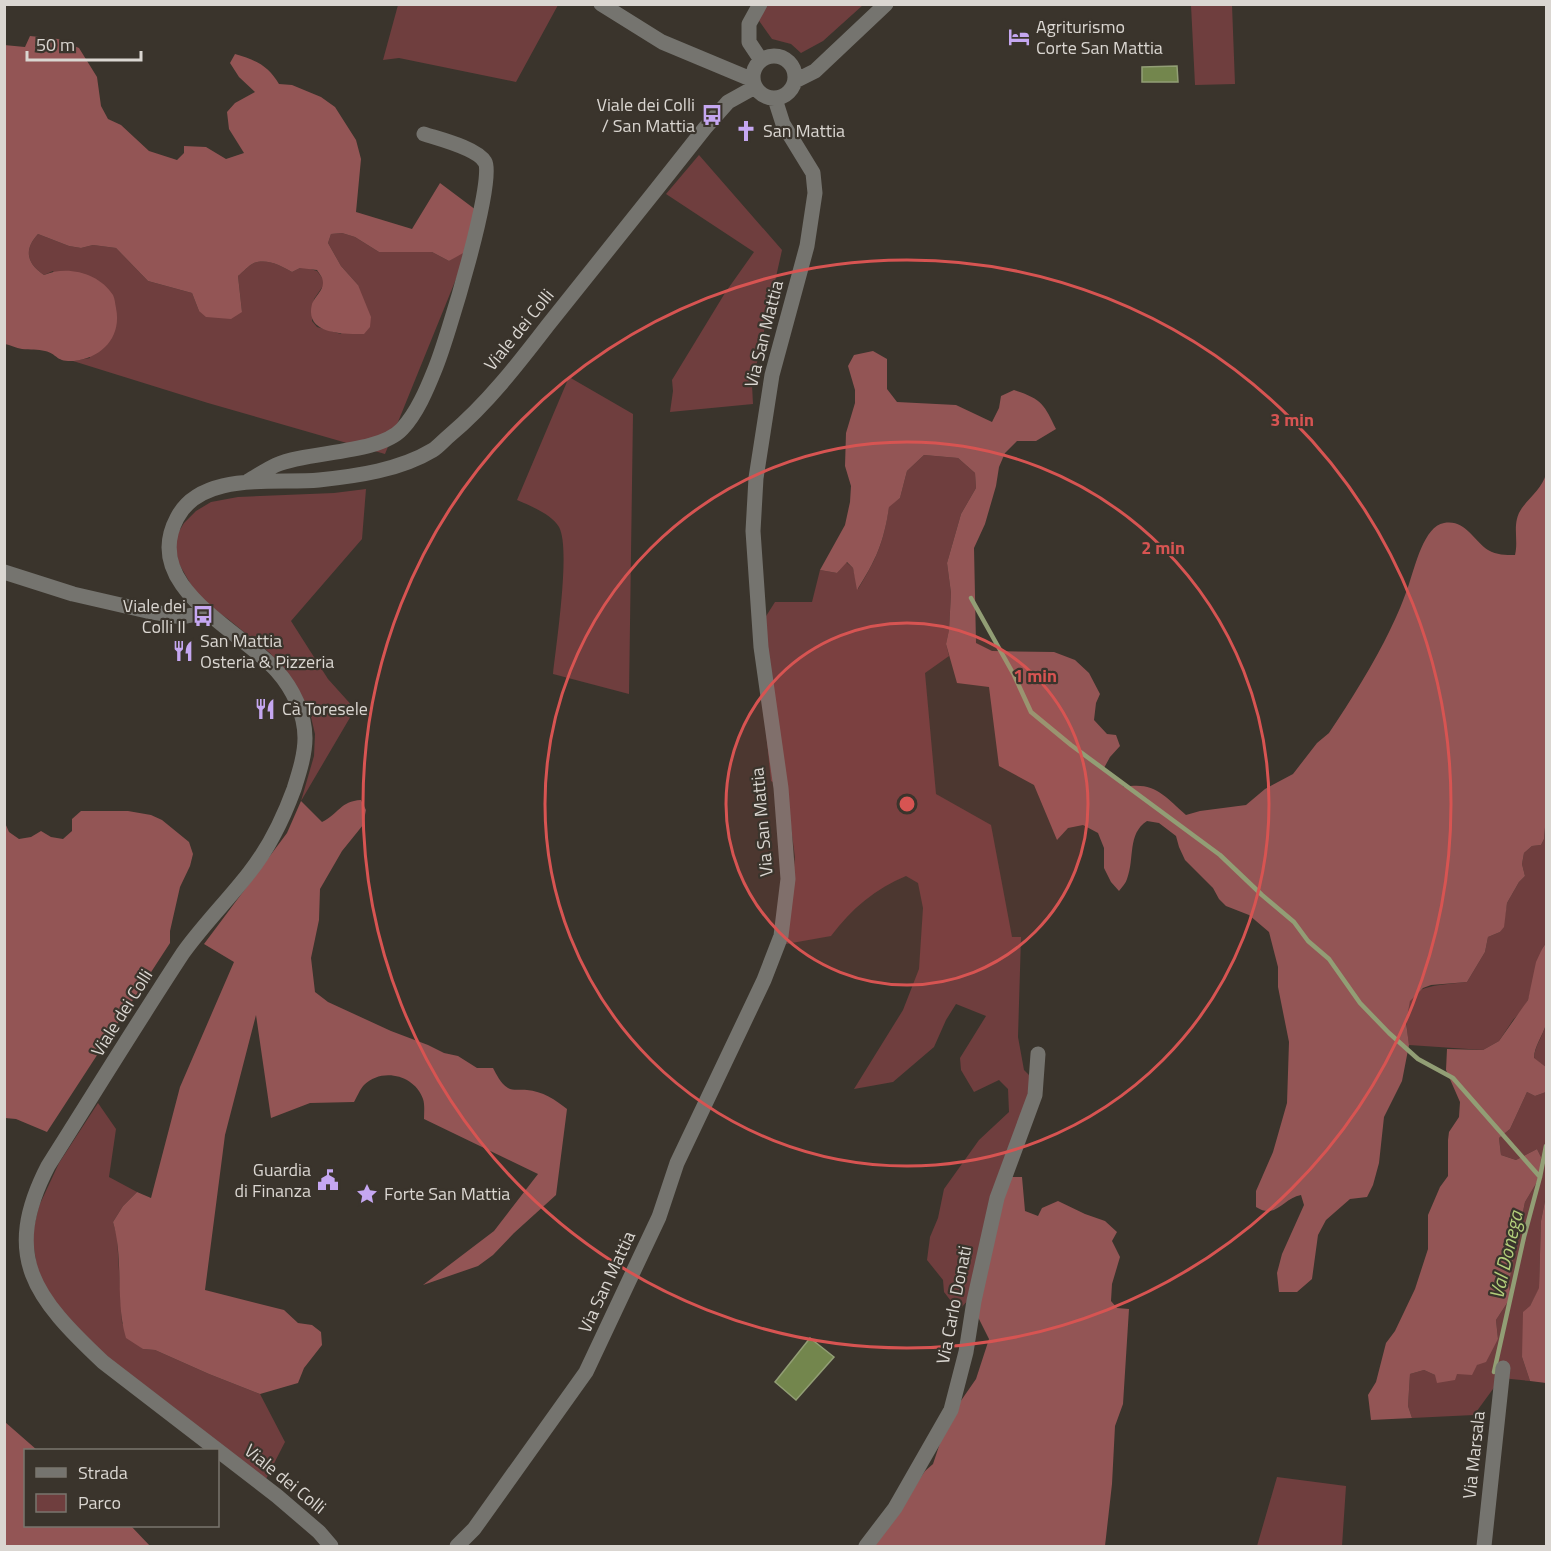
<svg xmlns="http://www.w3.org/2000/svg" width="1551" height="1551" viewBox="0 0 1551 1551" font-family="'Titillium Web',sans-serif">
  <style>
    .green { fill: #6f3e3e }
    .forest { fill: #935555 }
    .water { fill: #73864d; stroke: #929e75; stroke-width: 1.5 }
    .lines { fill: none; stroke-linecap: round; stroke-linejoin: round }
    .stream { stroke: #929e75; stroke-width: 4.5 }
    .minor { stroke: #75746f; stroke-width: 15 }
    .ring { fill: none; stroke: #d75452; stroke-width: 3 }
    .labels { text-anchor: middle; stroke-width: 4.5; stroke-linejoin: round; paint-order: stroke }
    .poi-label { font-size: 18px; fill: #dad6d1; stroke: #3a342c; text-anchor: start }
    .street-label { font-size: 18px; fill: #dad6d1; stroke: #3a342c }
    .water-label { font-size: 20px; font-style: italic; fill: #b2ce7a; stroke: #3a342c }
    .centre { fill: #d75452; stroke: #3a342c; stroke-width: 3 }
    .ring-label { font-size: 18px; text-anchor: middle; font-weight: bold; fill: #d75452; stroke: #3a342c; stroke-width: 4.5; stroke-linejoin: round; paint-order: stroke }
  </style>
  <rect width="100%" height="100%" fill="#3a342c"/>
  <path class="green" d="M754 4 863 5 823 41 801 53 791 44 772 39 750 8Z
    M398 5V4L558 5 516 82 399 58 383 60Z
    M1191 5H1232L1235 84 1195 85Z
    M699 155 782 250 752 385 753 404 670 412 673 391 672 380 725 293 754 252 666 194Z
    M342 233 355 237 379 252H432L449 261 469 247 385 454 208 403 73 361 90 358 53 271 44 275C26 263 24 249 38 234L69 246 81 248 93 245 116 248 148 281 192 293 199 311 242 312 238 276C243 272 249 265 254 263 267 258 282 266 292 272L300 268H307L317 271 323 279V286L314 299 312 321 317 327 341 334 358 285 341 266 328 243 331 234Z
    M569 377 633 414 629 694 553 674C556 645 571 548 559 527 551 514 531 506 517 500Z
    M924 455 958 458 975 473 976 488 961 514 947 563 951 593 949 630 946 644 949 656 925 673 936 794 991 825 1012 937H1021L1018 1037 1024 1070 1043 1089 1005 1177 969 1299 961 1308 954 1305 944 1292 943 1280 927 1260 930 1237 938 1218 944 1189 979 1140 1009 1112 1008 1089 999 1080 974 1092 961 1070 960 1058 986 1016 956 1004 946 1020 934 1047 893 1082 854 1089 903 1010 919 969 923 908 918 883 906 876C876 888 851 909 831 936L786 944 795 857 786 789 771 781 756 632 775 602H812L820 570 837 573 846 562 853 568 858 589C877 558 884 542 889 506L900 498 907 471Z
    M366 489 362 539 291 621 328 679 355 709 301 801 314 756 315 734 311 717 294 683 270 653 228 619 207 605 194 590 178 562 175 543 178 533 184 523 196 511 211 502 238 497 334 493Z
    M1546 816V943L1542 949 1528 1000 1523 1009 1513 1020 1499 1041 1483 1050 1409 1045C1400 987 1415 987 1467 982L1485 952 1488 937 1500 932 1503 927 1507 903 1519 882 1525 876 1522 864 1524 853 1532 846 1541 845 1544 839Z
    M1546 1024V1067L1534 1059C1534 1047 1543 1036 1546 1024Z
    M1527 1092 1535 1096 1546 1092V1196L1541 1221 1539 1289 1530 1306 1522 1357 1530 1381 1501 1378 1474 1415 1412 1418 1408 1406 1410 1374 1424 1370 1435 1375 1457 1374 1477 1365 1498 1339 1496 1320 1511 1297 1509 1285 1513 1259 1525 1202 1540 1177 1541 1157 1537 1149 1516 1160 1501 1155 1499 1138 1510 1129Z
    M98 1103 116 1129 109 1177 137 1192 123 1206 113 1222 117 1236 122 1323 143 1349 155 1350 209 1374 260 1394 285 1442 266 1479 89 1343 66 1318 38 1275 32 1235 39 1206 59 1163Z
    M1277 1477 1346 1486 1342 1546H1257Z"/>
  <path class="forest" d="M30 36 58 39 79 48 97 77 101 106 108 119 121 125 149 151 177 160 184 153V146L206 147 226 159 244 153 229 129 227 112 235 103 255 92 239 77 230 63 235 54C255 60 268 65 279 84L292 85 321 97 335 107 356 140 361 159 356 212 412 229 440 183 480 213 465 252 449 261 432 252H379L355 237 342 233 331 234 328 243 341 266 358 285 371 317 370 327 364 334C344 334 304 335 312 304 315 296 323 291 323 283 323 277 320 275 317 270L300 268 292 272C282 266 267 258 254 263 249 265 243 272 238 276L242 312 231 319 206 317 199 311 192 293 148 281 116 248 93 245 81 248 69 246 38 234C24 249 26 263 44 275 67 265 99 273 113 295 115 299 115 304 116 308 122 337 102 358 74 361 55 362 58 354 45 351 38 349 30 350 22 349 16 348 10 345 5 344L4 45 25 47Z
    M873 351 887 359V389L897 402 956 405 992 422 999 408 1001 396 1014 390C1042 399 1044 404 1056 429L1036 441H1017L1005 453 999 467 996 486 985 524 974 548 976 643 992 651 1054 652 1075 660 1089 673 1100 694 1096 703 1094 720 1107 734 1116 735 1120 746 1110 757 1104 768 1124 787C1154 781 1165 796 1186 815L1200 811 1246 805 1265 789 1293 774 1317 743 1329 733C1350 702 1374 663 1390 630 1397 616 1404 599 1409 584 1415 567 1424 526 1444 523 1465 519 1473 540 1488 550 1497 555 1505 555 1515 555 1519 539 1511 523 1522 508 1529 498 1543 487 1546 474V816L1544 839 1541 845 1532 846 1524 853 1522 864 1525 876 1519 882 1507 903 1504 927 1500 932 1488 937 1485 952 1467 982 1431 985 1423 988 1410 1001 1406 1022 1409 1045 1402 1081 1384 1117 1379 1163 1373 1185 1367 1197 1350 1199 1326 1220 1318 1235 1312 1279 1297 1292H1279L1277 1273 1282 1254 1304 1205 1301 1195C1283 1198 1276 1220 1256 1207V1191L1273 1152 1287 1103 1289 1042 1278 987V967L1269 932 1249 915 1226 906 1219 899 1213 888 1185 860 1179 847 1176 836 1159 823 1147 821C1127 834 1135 858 1127 879 1126 883 1122 887 1119 891L1111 882 1104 868V848L1098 833 1083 825 1068 828 1057 840 1034 785 999 766 989 687 957 683 946 644 949 630 951 593 947 563 961 514 976 488 975 473 958 458 924 455 907 471 900 498 889 507C884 542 876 560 857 590L853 568 847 562 837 573 820 570 845 525 850 502 851 486 845 466 846 433 855 403V390L848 366 854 355Z
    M361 800 366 810 363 825 342 851 320 889 319 920 311 958 315 992 328 1002 391 1031 428 1045 444 1053 458 1056 477 1068H493C497 1075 500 1083 508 1088 513 1091 521 1089 527 1090 542 1091 556 1100 567 1109L556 1195 514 1233 493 1255 478 1266 423 1285 494 1231 538 1174 424 1119C424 1113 425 1105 423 1099 415 1075 382 1067 364 1085 360 1089 357 1097 354 1102L310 1103 271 1118 256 1015 225 1135 205 1290 284 1310 298 1323 312 1325 321 1332 322 1345 304 1368 298 1383 260 1394 209 1374 155 1350 143 1349 126 1338C115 1301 124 1259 113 1222L123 1206 137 1192 151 1198 180 1087 234 962 204 944 287 833 301 801 322 822C339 814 340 801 361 800Z
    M81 811H128L151 815 162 820 189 842 193 854 190 866 180 887 170 931V943L47 1132 16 1119 5 1118V823L9 832 19 839 31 837 41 831 51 837 63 839 72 831V819Z
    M1546 943V1024C1543 1035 1534 1047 1534 1058L1546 1067V1092L1535 1096 1527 1092 1510 1129 1499 1138 1501 1155 1516 1160 1537 1149 1541 1157 1540 1177 1525 1202 1513 1259 1509 1285 1511 1297 1496 1320 1498 1339 1486 1362 1477 1365 1472 1375 1457 1374 1455 1380 1437 1383 1435 1375 1424 1370 1410 1374 1408 1406 1412 1418 1371 1420 1368 1395 1376 1382 1386 1343 1395 1331 1415 1289 1428 1249V1215L1440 1187 1448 1176V1140L1449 1132 1459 1117 1460 1102 1446 1070 1447 1049 1483 1050 1499 1041 1528 1000 1536 962 1542 949Z
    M1005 1177H1022L1025 1211 1038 1216 1042 1208 1058 1201 1085 1214 1105 1221 1117 1232 1112 1241 1120 1257 1112 1284 1111 1301 1117 1308 1129 1309 1123 1404 1115 1426 1112 1484 1105 1546H874L925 1471 933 1464 943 1434 942 1428 976 1379 989 1339 969 1299Z
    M1546 1196V1383L1530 1381 1522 1357 1523 1312 1530 1306 1539 1288 1541 1221Z
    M5 1422 37 1450H26V1526H131L150 1546H5Z"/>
  <path class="water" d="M1177 66 1178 82H1142V67Z
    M810 1338 834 1357 796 1400 775 1382Z"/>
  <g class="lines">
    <path class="stream" d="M971 598 1014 675 1031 712 1071 745 1220 855 1262 895 1294 922 1308 941 1329 959 1360 1003 1389 1033 1418 1059 1453 1078 1540 1177
      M1494 1372 1524 1237 1540 1177 1546 1146"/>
    <path class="minor" d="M601 4 662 42 753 80
      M760 4 749 24V42L761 60
      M753 77a21 21 0 1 1 42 0a21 21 0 1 1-42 0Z
      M795 81 815 71 886 4
      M248 481C257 476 267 469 276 465 308 451 379 454 402 429 417 413 427 389 435 369 446 343 496 179 485 162 477 148 439 139 424 134
      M4 572 73 594 147 611 182 617 207 612
      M331 1546 319 1532 277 1496 103 1362C35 1298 1 1257 48 1166 93 1095 137 1023 183 953 203 925 228 900 249 873 269 848 283 819 294 789 299 773 305 755 305 738 305 714 293 689 277 671 241 630 140 587 177 518 201 471 275 484 319 480 357 476 400 470 433 450 439 446 444 440 450 435 487 404 518 364 548 325 600 260 653 194 705 128L728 102 755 87
      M457 1546 474 1529 586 1372 659 1217 677 1163 764 980 781 936 788 879 781 788 761 647 753 531 756 478 772 375 807 246 815 193 813 173 783 124 775 99
      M866 1546 895 1508 951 1410 966 1352 974 1301 997 1198 1035 1095 1038 1054
      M1484 1546 1503 1368"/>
  </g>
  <circle cx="907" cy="804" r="181" fill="#d75452" fill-opacity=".12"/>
  <g class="ring">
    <circle cx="907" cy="804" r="181"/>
    <circle cx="907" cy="804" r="362"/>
    <circle cx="907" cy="804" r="544"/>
  </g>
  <defs>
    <symbol id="hotel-bare" viewBox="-9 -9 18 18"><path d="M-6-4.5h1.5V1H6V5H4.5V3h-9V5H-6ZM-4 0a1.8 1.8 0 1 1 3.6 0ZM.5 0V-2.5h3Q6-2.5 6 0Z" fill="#c5a7f1" stroke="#3a342c" stroke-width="2.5" paint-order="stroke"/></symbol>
    <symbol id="bus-bare" viewBox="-9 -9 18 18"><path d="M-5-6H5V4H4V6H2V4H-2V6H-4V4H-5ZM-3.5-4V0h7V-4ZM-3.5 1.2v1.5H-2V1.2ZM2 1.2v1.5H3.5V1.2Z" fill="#c5a7f1" stroke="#3a342c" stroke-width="2.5" paint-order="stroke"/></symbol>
    <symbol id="church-bare" viewBox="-9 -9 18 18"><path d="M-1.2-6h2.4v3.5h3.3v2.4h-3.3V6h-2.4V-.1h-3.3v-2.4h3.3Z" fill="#c5a7f1" stroke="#3a342c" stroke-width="2.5" paint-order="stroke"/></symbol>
    <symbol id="restaurant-bare" viewBox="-9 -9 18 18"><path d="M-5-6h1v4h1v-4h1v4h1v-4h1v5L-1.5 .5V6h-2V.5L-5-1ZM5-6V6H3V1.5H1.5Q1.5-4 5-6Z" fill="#c5a7f1" stroke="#3a342c" stroke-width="2.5" paint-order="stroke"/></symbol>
    <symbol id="civic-bare" viewBox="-9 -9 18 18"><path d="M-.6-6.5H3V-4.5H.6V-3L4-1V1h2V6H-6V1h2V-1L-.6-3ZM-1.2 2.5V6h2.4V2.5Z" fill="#c5a7f1" stroke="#3a342c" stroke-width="2.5" paint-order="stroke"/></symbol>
    <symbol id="sight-bare" viewBox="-9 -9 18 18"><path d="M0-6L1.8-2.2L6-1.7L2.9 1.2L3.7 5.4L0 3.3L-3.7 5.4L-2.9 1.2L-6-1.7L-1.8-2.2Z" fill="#c5a7f1" stroke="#3a342c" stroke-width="2.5" paint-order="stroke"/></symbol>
  </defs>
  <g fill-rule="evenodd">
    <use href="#hotel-bare" x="1004" y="22" width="30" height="30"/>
    <use href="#bus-bare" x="697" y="100" width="30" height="30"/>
    <use href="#church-bare" x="731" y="116" width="30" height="30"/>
    <use href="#bus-bare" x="188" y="601" width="30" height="30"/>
    <use href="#restaurant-bare" x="168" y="636" width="30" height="30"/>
    <use href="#restaurant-bare" x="250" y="694" width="30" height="30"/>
    <use href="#civic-bare" x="313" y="1165" width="30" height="30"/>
    <use href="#sight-bare" x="352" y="1179" width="30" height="30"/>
  </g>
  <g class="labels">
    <g class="poi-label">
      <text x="1036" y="33">Agriturismo<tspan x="1036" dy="21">Corte San Mattia</tspan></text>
      <text x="695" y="111" text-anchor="end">Viale dei Colli<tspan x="695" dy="21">/ San Mattia</tspan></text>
      <text x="763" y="137">San Mattia</text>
      <text x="186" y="612" text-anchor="end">Viale dei<tspan x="186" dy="21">Colli II</tspan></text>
      <text x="200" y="647">San Mattia<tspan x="200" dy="21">Osteria &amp; Pizzeria</tspan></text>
      <text x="282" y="715">Cà Toresele</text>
      <text x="311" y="1176" text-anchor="end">Guardia<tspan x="311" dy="21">di Finanza</tspan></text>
      <text x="384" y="1200">Forte San Mattia</text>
    </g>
    <g class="street-label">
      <text transform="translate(519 330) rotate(-51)" y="6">Viale dei Colli</text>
      <text transform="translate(764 334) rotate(-76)" y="6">Via San Mattia</text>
      <text transform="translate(762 822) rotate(-95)" y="6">Via San Mattia</text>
      <text transform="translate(122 1013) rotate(-58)" y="6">Viale dei Colli</text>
      <text transform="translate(607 1282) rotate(-65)" y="6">Via San Mattia</text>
      <text transform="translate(954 1305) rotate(-79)" y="6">Via Carlo Donati</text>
      <text transform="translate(1474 1455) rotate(-84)" y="6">Via Marsala</text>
      <text transform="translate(285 1479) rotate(39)" y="6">Viale dei Colli</text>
    </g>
    <g class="water-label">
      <text transform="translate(1506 1255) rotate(-77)" y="7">Val Donega</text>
    </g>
  </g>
  <circle cx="907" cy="804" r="9" class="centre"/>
  <g class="ring-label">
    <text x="1292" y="426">3 min</text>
    <text x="1163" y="554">2 min</text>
    <text x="1035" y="682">1 min</text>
  </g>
  <rect width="1551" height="1551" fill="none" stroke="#dad6d1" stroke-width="12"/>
  <rect x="24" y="1449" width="195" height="78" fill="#3a342c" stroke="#7a756e" stroke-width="1.5"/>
  <rect x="36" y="1468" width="30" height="9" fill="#75746f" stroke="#7a756e" stroke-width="1.5"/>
  <text x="78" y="1479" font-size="18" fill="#dad6d1">Strada</text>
  <rect x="36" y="1494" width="30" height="18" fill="#6f3e3e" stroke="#7a756e" stroke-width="1.5"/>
  <text x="78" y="1509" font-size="18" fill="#dad6d1">Parco</text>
  <path d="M27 51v9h114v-9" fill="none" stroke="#dad6d1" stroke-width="3"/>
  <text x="36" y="51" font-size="18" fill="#dad6d1" stroke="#3a342c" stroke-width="4.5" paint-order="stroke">50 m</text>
</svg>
